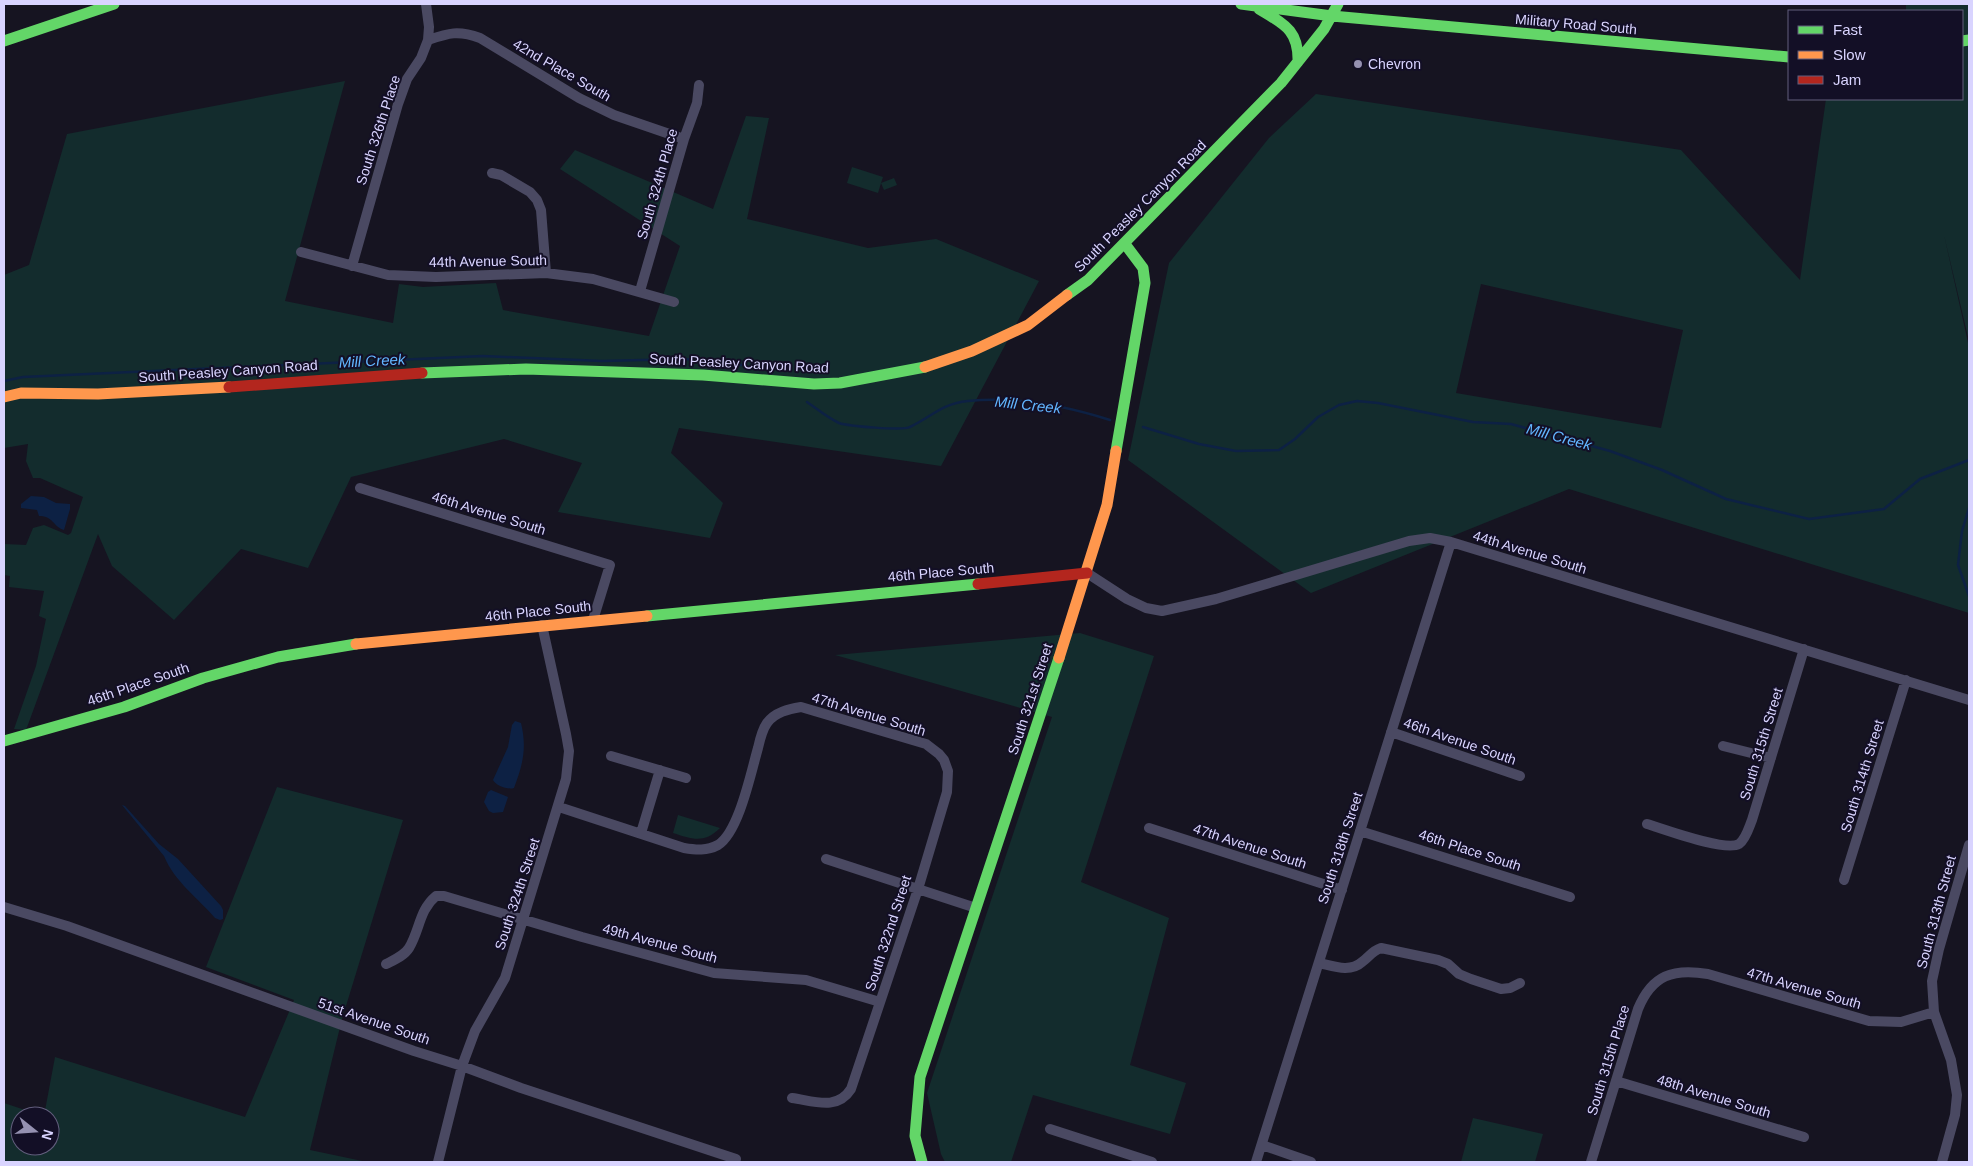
<svg xmlns="http://www.w3.org/2000/svg" width="1973" height="1166" viewBox="0 0 1973 1166" font-family="Helvetica,sans-serif">
  <style>
    .green { fill: #132c2d; fill-rule: evenodd }
    .water { fill: #0d2144 }
    .lines { fill: none; stroke-linecap: round; stroke-linejoin: round }
    .stream { stroke: #0d2144; stroke-width: 2.5 }
    .street { stroke: #4a4962; stroke-width: 10 }
    .fast { stroke: #63d668; stroke-width: 11 }
    .slow { stroke: #ff974d; stroke-width: 11 }
    .jam { stroke: #b3261e; stroke-width: 11 }
    .poi-dot { fill: #9591b1; stroke: #130f26; stroke-width: 2 }
    .labels { text-anchor: middle; stroke-width: 4; stroke-linejoin: round; paint-order: stroke }
    .street-label { font-size: 14px; fill: #d9d4ff; stroke: #130f26 }
    .poi-label { font-size: 14px; fill: #d9d4ff; stroke: #130f26; text-anchor: start }
    .water-label { font-size: 15px; font-style: italic; fill: #62b6ff; stroke: #130f26 }
  </style>
  <rect width="100%" height="100%" fill="#161421"/>
  <path class="green" d="M1906 4H1969V341L1944 235 1969 347V613L1569 489 1311 593 1128 460 1169 263 1269 138 1316 94 1681 150 1800 280 1826 99H1962V11H1906ZM1481 284 1683 330 1661 428 1456 393Z
    M345 81 285 301 393 323 399 284 423 287 496 283 503 310 649 336 680 246 560 169 575 150 713 209 746 116 769 118 747 219 868 248 936 239 1039 281 941 466 679 428 671 453 723 503 710 538 558 512 582 463 504 439 351 477 308 568 241 549 174 620 112 566 98 534 26 730 14 729 36 666 46 619 39 616 44 591 9 587 10 576 4 575V544L26 545 33 528 44 525 68 535 71 533 83 497 40 478H33L26 461 28 444 4 448V275L29 265 67 134Z
    M852 167 883 177 881 183 894 178 897 185 884 190 881 183 878 193 847 183Z
    M1080 633 1154 656 1081 882 1169 918 1130 1065 1186 1083 1170 1134 1033 1095 1011 1162H945L941 1154 927 1093 1052 717 835 655Z
    M277 787 403 820 342 1019 310 1150 367 1162H4V1103L43 1116H20V1146H50V1116H44L55 1057 245 1117 294 1000 206 967Z
    M678 815 720 828C704 844 692 839 673 833Z
    M1473 1118 1543 1134 1535 1162H1461Z"/>
  <path class="water" d="M31 496 44 497 56 503 70 504V509L64 530C53 527 54 516 39 516L37 510 21 508V504Z
    M515 721 521 723C527 748 523 764 514 788 508 790 496 786 493 780L508 747 512 725Z
    M491 790 508 797 503 812 493 813 489 811 484 802 488 792Z
    M122 805 125 806 159 844 178 859 221 906 223 910V919L220 920 215 918C198 898 174 881 164 856Z"/>
  <g class="lines">
    <path class="stream" d="M4 381 23 377 483 356 602 361 684 359 728 362 741 365
      M807 402C817 409 828 418 839 423 848 426 903 431 910 427 933 416 941 404 968 401 1015 396 1066 406 1110 420
      M1143 427 1199 444 1236 451 1279 450 1295 439 1318 417 1339 405 1357 401 1378 403 1473 422 1511 424 1610 451 1662 470 1726 499 1809 519 1884 509 1920 479 1969 460
      M1969 508 1962 531 1958 565 1969 596"/>
    <path class="street" d="M428 40C449 33 458 30 480 38L579 98 614 115 684 139
      M492 173 501 175 530 192 537 200 541 210 546 273
      M301 252 388 275 436 277 546 273 593 279 674 302
      M352 266 398 104 407 79 421 58 428 40 429 27 426 4
      M640 291 684 139 697 103 699 85
      M360 488 610 565 593 620
      M1087 573 1127 599 1146 608 1162 611 1216 599 1409 541 1430 538 1451 542 1969 700
      M1391 732 1520 776
      M1723 746 1771 758
      M611 756 686 778
      M559 807 684 848C696 850 707 851 718 845 739 832 751 772 758 748 760 739 762 730 767 723 775 712 789 709 801 707L926 744 939 754 944 760 948 771 947 792 918 889 851 1089C837 1111 814 1101 792 1098
      M1647 824C1664 829 1725 852 1739 844 1746 839 1749 827 1752 820L1804 649
      M1149 828 1342 890
      M1360 831 1570 897
      M641 833 660 770
      M826 859 976 908
      M1844 880 1906 680
      M4 907 67 926 414 1051 462 1066 521 1088 736 1159
      M1319 963C1333 966 1350 973 1362 962 1370 956 1372 951 1381 948L1438 960 1448 964 1459 974 1471 979 1501 989 1510 988 1520 983
      M386 964C394 960 404 956 409 948 420 930 419 910 436 896H444L582 937 714 973 806 980 880 1002
      M1616 1081 1804 1137
      M1050 1129 1152 1162
      M1262 1145 1311 1162
      M438 1162 462 1066 475 1031 505 978 566 779 569 751 566 734 542 625
      M1256 1162 1451 542
      M1591 1162 1638 1009C1652 975 1673 968 1708 974L1869 1021 1901 1022 1934 1012
      M1942 1162 1955 1115 1957 1095 1951 1060 1934 1012 1932 981 1939 949 1969 845"/>
    <path class="fast" d="M1241 4 1332 16 1789 57
      M1259 9C1284 24 1299 30 1298 62
      M4 41 114 4
      M1962 41 1969 40
      M1067 295 1088 280 1281 83 1324 29 1338 4
      M422 373 526 369 703 375 814 384 840 383 925 367
      M1116 451 1145 283 1143 268 1125 244
      M647 616 978 584
      M4 741 124 707 203 678 278 657 356 644
      M922 1162 915 1136 920 1077 1059 658"/>
    <path class="slow" d="M925 367 972 351 1028 325 1067 295
      M4 397 21 393 98 394 229 387
      M356 644 647 616
      M1059 658 1107 505 1116 451"/>
    <path class="jam" d="M229 387 422 373
      M978 584 1087 573"/>
  </g>
  <circle class="poi-dot" cx="1358" cy="64" r="5"/>
  <g class="labels">
    <g class="street-label">
      <text transform="translate(1576 24) rotate(5)" y="5">Military Road South</text>
      <text transform="translate(562 70) rotate(30)" y="5">42nd Place South</text>
      <text transform="translate(378 130) rotate(-72)" y="5">South 326th Place</text>
      <text transform="translate(657 184) rotate(-74)" y="5">South 324th Place</text>
      <text transform="translate(1140 206) rotate(-45)" y="5">South Peasley Canyon Road</text>
      <text transform="translate(488 261) rotate(-1)" y="5">44th Avenue South</text>
      <text transform="translate(739 363) rotate(3)" y="5">South Peasley Canyon Road</text>
      <text transform="translate(228 371) rotate(-4)" y="5">South Peasley Canyon Road</text>
      <text transform="translate(489 513) rotate(17)" y="5">46th Avenue South</text>
      <text transform="translate(1530 552) rotate(17)" y="5">44th Avenue South</text>
      <text transform="translate(941 572) rotate(-5)" y="5">46th Place South</text>
      <text transform="translate(538 611) rotate(-6)" y="5">46th Place South</text>
      <text transform="translate(138 684) rotate(-19)" y="5">46th Place South</text>
      <text transform="translate(1030 699) rotate(-72)" y="5">South 321st Street</text>
      <text transform="translate(869 714) rotate(17)" y="5">47th Avenue South</text>
      <text transform="translate(1460 741) rotate(19)" y="5">46th Avenue South</text>
      <text transform="translate(1761 744) rotate(-73)" y="5">South 315th Street</text>
      <text transform="translate(1862 776) rotate(-73)" y="5">South 314th Street</text>
      <text transform="translate(1250 846) rotate(18)" y="5">47th Avenue South</text>
      <text transform="translate(1340 848) rotate(-72)" y="5">South 318th Street</text>
      <text transform="translate(1470 850) rotate(18)" y="5">46th Place South</text>
      <text transform="translate(517 894) rotate(-72)" y="5">South 324th Street</text>
      <text transform="translate(1936 912) rotate(-75)" y="5">South 313th Street</text>
      <text transform="translate(888 933) rotate(-72)" y="5">South 322nd Street</text>
      <text transform="translate(660 943) rotate(15)" y="5">49th Avenue South</text>
      <text transform="translate(1804 988) rotate(16)" y="5">47th Avenue South</text>
      <text transform="translate(374 1021) rotate(19)" y="5">51st Avenue South</text>
      <text transform="translate(1608 1060) rotate(-73)" y="5">South 315th Place</text>
      <text transform="translate(1714 1096) rotate(17)" y="5">48th Avenue South</text>
    </g>
    <g class="poi-label">
      <text x="1368" y="69">Chevron</text>
    </g>
    <g class="water-label">
      <text transform="translate(372 361) rotate(-3)" y="5">Mill Creek</text>
      <text transform="translate(1028 405) rotate(6)" y="5">Mill Creek</text>
      <text transform="translate(1559 437) rotate(15)" y="5">Mill Creek</text>
    </g>
  </g>
  <rect width="1973" height="1166" fill="none" stroke="#d9d4ff" stroke-width="10"/>
  <rect x="1788" y="10" width="175" height="90" fill="#130f26" stroke="#625e7d"/>
  <rect x="1798" y="26" width="25" height="8" fill="#63d668" stroke="#625e7d"/>
  <text x="1833" y="35" font-size="15" fill="#d9d4ff">Fast</text>
  <rect x="1798" y="51" width="25" height="8" fill="#ff974d" stroke="#625e7d"/>
  <text x="1833" y="60" font-size="15" fill="#d9d4ff">Slow</text>
  <rect x="1798" y="76" width="25" height="8" fill="#b3261e" stroke="#625e7d"/>
  <text x="1833" y="85" font-size="15" fill="#d9d4ff">Jam</text>
  <g transform="translate(35 1131) rotate(107)"><circle r="24" fill="#130f26" stroke="#625e7d"/>
  <path d="M0-4L9 19L0 12L-9 19Z" fill="#9591b1"/>
  <text y="-8" font-size="14" font-weight="bold" text-anchor="middle" fill="#d9d4ff">N</text>
  </g>
</svg>
